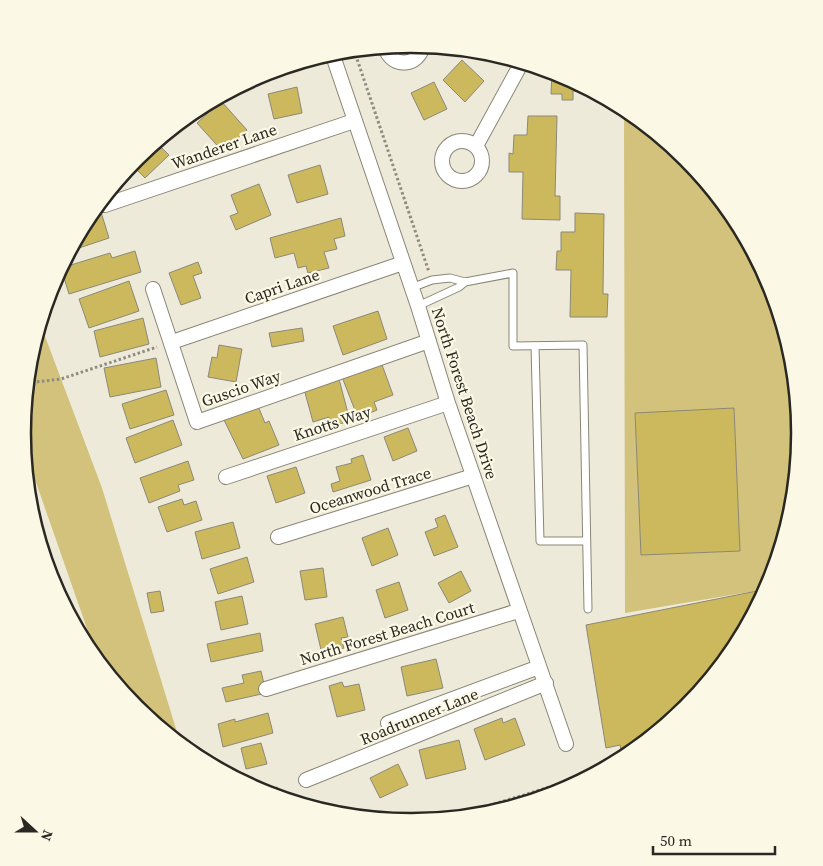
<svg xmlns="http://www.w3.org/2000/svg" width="823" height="866" viewBox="0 0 823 866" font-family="'Source Serif 4',serif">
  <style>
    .green { fill: #d2c27b }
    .building { fill: #ccb95e; stroke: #8c8878 }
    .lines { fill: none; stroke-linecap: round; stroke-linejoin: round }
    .lane-casing { stroke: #898676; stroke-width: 9 }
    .street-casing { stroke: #898676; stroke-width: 16 }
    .path { stroke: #8e8b80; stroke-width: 3; stroke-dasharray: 2.5 2.5; stroke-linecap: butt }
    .lane { stroke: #fff; stroke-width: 7 }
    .street { stroke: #fff; stroke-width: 14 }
    .labels { text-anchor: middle; stroke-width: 4.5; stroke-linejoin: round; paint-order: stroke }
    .street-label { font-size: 16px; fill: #2a2822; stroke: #fbf8e6 }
    .rim { fill: none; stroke: #2a2822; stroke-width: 2.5 }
  </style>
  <rect width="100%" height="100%" fill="#eeead9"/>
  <path class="green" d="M624 108C638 115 651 128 663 138 777 232 823 397 784 539 779 555 775 574 767 589L625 613Z
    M40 323 102 488 181 745 136 708 99 663 24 448C20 407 28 362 40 323Z"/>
  <path class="building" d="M462 60 484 81 465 102 443 80Z
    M552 71 561 74 595 92 573 91V100H562V94H551Z
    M434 82 447 109 424 120 411 93Z
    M297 87 302 113 274 119 268 94Z
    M221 101 247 130 223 152 197 123Z
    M528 116H557L555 196H560V220L522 219 523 172H509V153L513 154 514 135H527Z
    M156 142 169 155 145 178 131 164Z
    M320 165 328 194 297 203 288 175Z
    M259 184 271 215 236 230 230 216 238 213 231 195Z
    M101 212 109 238 70 251 88 217Z
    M575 213 604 214 603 294H608L607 317H570L571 270H556L557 251H561V232H575Z
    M341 218 345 236 334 239 337 249 324 252 329 268 308 273 306 266 298 268 294 253 275 258 270 238Z
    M135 251 141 272 69 294 61 268 110 253 112 258Z
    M198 262 202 273 193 276 201 298 181 305 169 273Z
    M129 281 139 311 89 328 79 299Z
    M378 311 387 339 343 355 333 326Z
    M143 318 149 344 100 357 94 331Z
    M302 328 304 341 272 347 269 333Z
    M219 345 242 349 236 382 208 377 212 357 217 358Z
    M156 358 161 387 110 397 104 368Z
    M381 362 393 395 374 402 377 410 358 418 342 377Z
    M339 379 350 421 332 426 329 417 313 422 304 389Z
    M166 390 174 415 130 429 122 404Z
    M258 406 265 423 269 421 279 445 243 459 224 420Z
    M734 408 740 551 641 555 635 413Z
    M173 420 182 445 135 463 126 438Z
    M408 428 417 451 393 461 384 437Z
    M363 455 371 480 333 492 331 484 340 481 336 467 352 463 351 459Z
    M188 461 194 480 178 485 180 491 149 503 140 478Z
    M296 467 305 493 276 503 267 476Z
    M182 499 184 505 196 501 202 520 167 532 158 507Z
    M445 515 458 547 434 556 425 532 438 527 435 519Z
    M233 522 240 548 202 559 195 532Z
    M388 528 398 555 372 566 362 538Z
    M247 557 254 582 218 594 210 569Z
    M323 568 327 597 305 600 300 571Z
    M461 571 471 591 449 603 438 583Z
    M399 582 408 610 385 618 376 590Z
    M767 589 735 649 686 708 623 759 620 745 606 748 586 625Z
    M160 591 164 611 151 613 147 593Z
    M242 596 248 624 221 630 215 602Z
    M343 617 348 637 341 638 344 648 322 654 315 624Z
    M260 633 263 651 211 662 207 644Z
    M436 659 443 688 407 696 401 667Z
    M261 671 266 693 226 702 222 688 244 683 242 675Z
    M342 682 344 687 359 684 365 710 337 717 329 686Z
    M268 713 273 733 223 747 218 724 235 719V722Z
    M502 718 503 723 515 718 525 745 485 760 474 729Z
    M459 740 466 769 426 779 419 750Z
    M261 743 267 764 246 769 241 748Z
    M398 764 408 785 380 798 370 778Z
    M260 782 264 792 277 787 281 798 262 792 250 786Z"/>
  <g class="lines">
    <defs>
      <path id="lane" d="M411 288 432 280 450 278 465 282 513 273V346L583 345 588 609
        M418 306 459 287 465 282
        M535 346 540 541H586"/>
      <path id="street" d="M385 47C391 69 419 67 423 45
        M332 53 418 306 448 403 566 744
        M442 161a20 20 0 1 1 40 0a20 20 0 1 1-40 0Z
        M476 146 522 62
        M105 205 354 121
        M153 289 197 422 429 341
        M172 342 403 263
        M226 477 448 403
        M278 537 473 476
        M266 689 518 611
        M388 723 539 667
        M306 780 546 683"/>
    </defs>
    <use href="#lane" class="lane-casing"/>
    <use href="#street" class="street-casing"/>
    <path class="path" d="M354 50 429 272
      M27 383 61 379 157 347
      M469 816 468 814 478 809 579 778V782"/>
    <use href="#lane" class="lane"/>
    <use href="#street" class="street"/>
  </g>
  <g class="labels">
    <g class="street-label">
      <text transform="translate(224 146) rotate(-19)" y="6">Wanderer Lane</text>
      <text transform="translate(282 286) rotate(-19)" y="6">Capri Lane</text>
      <text transform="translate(241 388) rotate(-19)" y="6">Guscio Way</text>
      <text transform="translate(465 393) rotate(72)" y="6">North Forest Beach Drive</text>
      <text transform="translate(332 423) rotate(-18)" y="6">Knotts Way</text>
      <text transform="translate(370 490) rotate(-17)" y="6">Oceanwood Trace</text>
      <text transform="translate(387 633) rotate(-17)" y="6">North Forest Beach Court</text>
      <text transform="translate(419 716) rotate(-22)" y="6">Roadrunner Lane</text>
    </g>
  </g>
  <path d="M0 0H823V866H0ZM31 433a380 380 0 1 1 760 0a380 380 0 1 1-760 0Z" fill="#fbf8e6" fill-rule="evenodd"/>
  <path class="rim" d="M31 433a380 380 0 1 1 760 0a380 380 0 1 1-760 0Z"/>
  <g transform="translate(35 831) rotate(111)" stroke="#fbf8e6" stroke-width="4" paint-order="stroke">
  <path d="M0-4L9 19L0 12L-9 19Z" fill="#2a2822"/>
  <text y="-8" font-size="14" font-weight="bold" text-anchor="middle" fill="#2a2822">N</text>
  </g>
  <path d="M653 846v8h122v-8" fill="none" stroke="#2a2822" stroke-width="2.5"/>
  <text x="660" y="846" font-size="15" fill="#2a2822" stroke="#fbf8e6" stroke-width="4" paint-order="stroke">50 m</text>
</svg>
